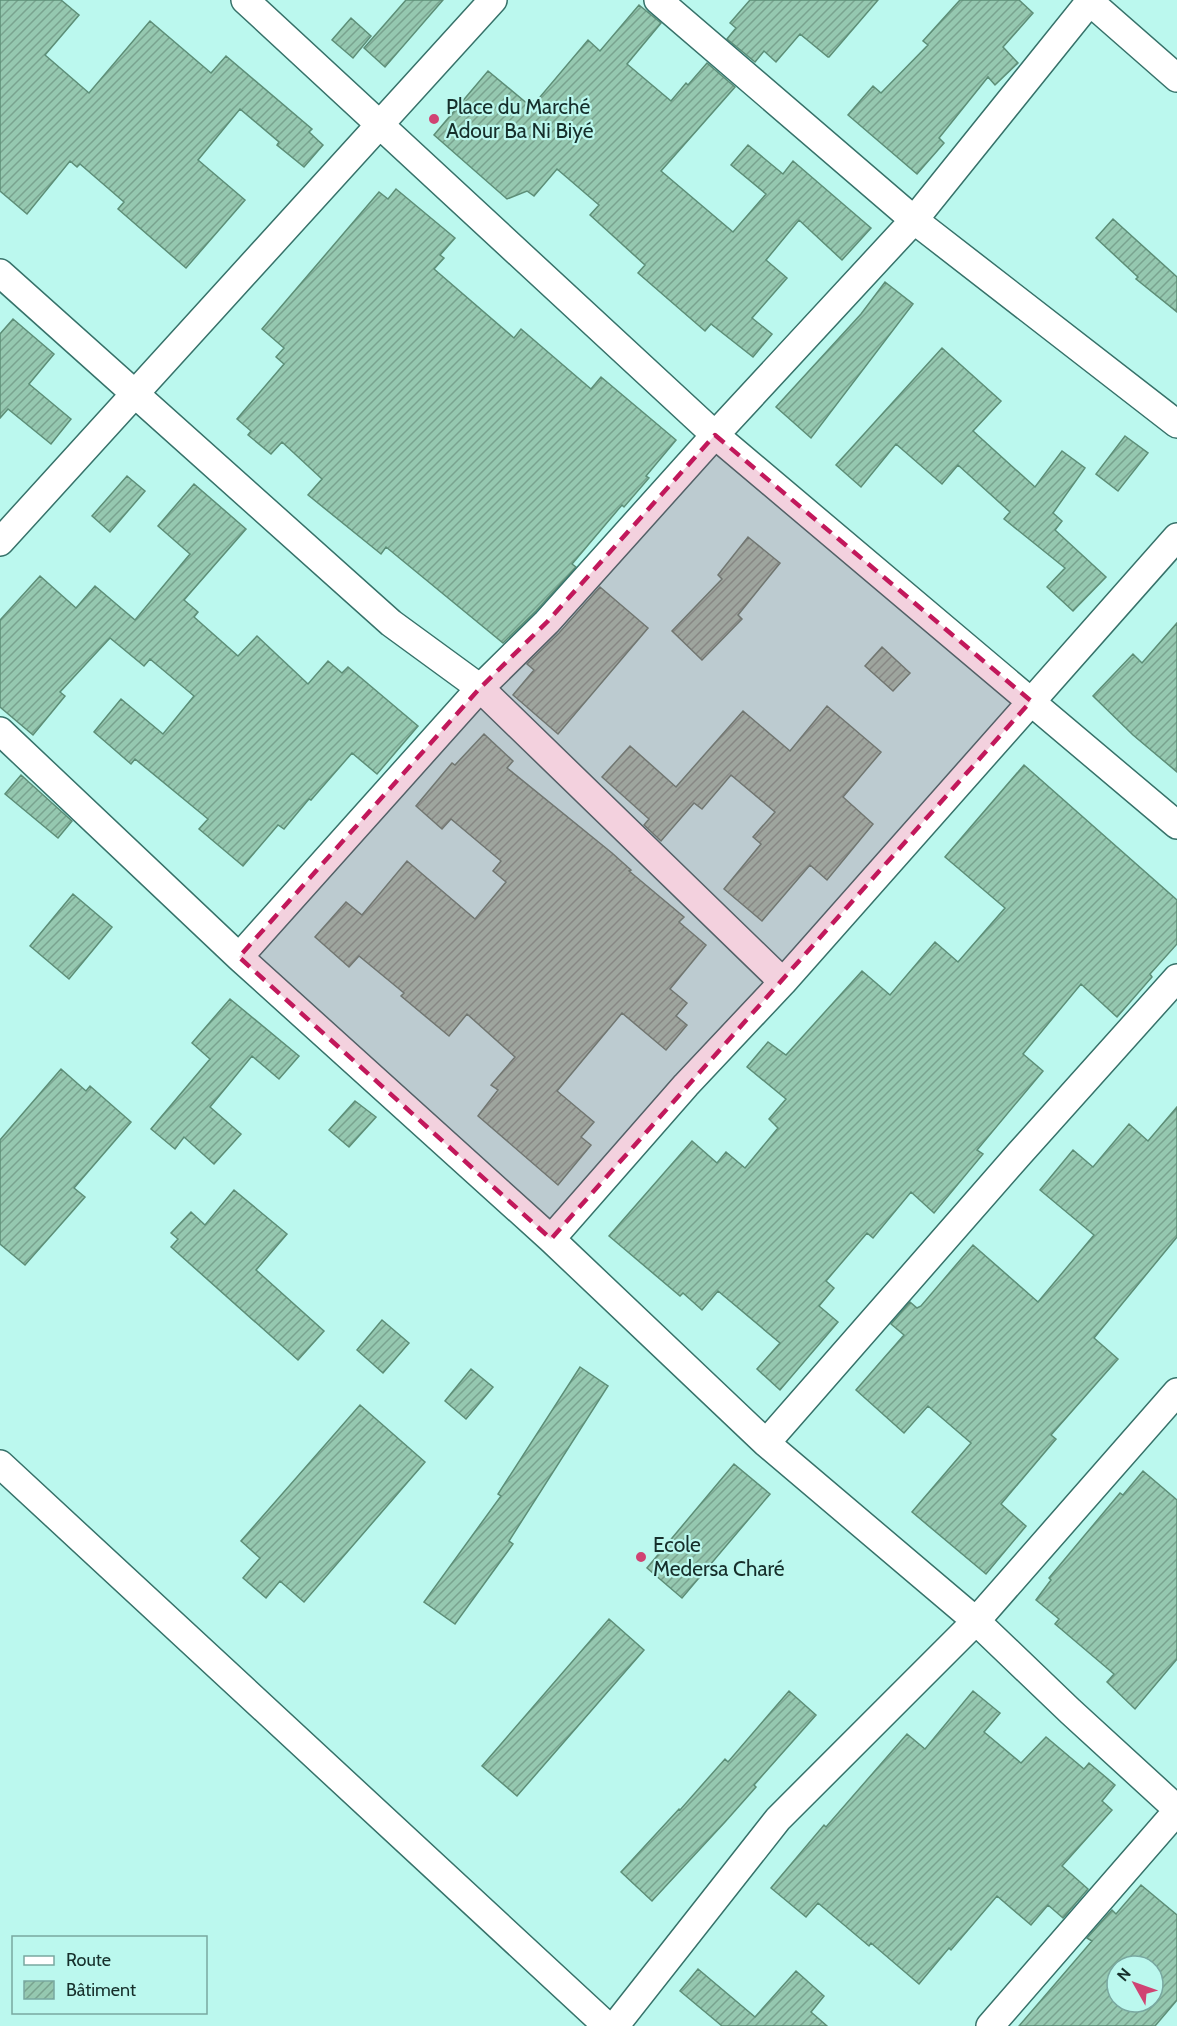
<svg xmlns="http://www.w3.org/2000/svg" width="1177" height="2026" viewBox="0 0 1177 2026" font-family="Cabin,sans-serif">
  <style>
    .building { fill: url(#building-hatch); stroke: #5d8e77; stroke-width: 1.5; fill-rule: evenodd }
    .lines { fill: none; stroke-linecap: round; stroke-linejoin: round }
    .street-casing { stroke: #37726a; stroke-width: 30 }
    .street { stroke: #fff; stroke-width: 27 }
    .marked { fill: #c2185b; fill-opacity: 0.2; stroke: #c2185b; stroke-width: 4.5; stroke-dasharray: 12 8; stroke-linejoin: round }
    .poi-dot { fill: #d04373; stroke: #bbf8ee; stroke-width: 2 }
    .labels { text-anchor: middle; stroke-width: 4.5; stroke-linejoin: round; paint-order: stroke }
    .poi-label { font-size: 21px; fill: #162f2b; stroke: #bbf8ee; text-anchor: start }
  </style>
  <defs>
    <pattern id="building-hatch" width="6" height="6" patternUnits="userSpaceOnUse" patternTransform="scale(1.5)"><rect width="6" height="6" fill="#95c8b0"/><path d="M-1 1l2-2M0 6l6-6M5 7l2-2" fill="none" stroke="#79a38f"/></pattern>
  </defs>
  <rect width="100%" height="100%" fill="#bbf8ee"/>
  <path class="building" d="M0 0H61L79 15 45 55 89 93 150 21 211 73 226 56 312 129 309 132 323 145 304 167 277 145 279 142 240 109 198 160 245 200 186 268 118 209 124 202 80 164 77 167 70 161 27 214 0 191Z
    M406 0H443L385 67 364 48Z
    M750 0H878L829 57H828L800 34 776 62 764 51 755 62 727 39 736 28 730 23Z
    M960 0H1019L1033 13 1003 47 1018 63 995 85 988 77 939 138 944 143 917 174 848 115 873 86 881 93 928 45 923 41Z
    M639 5 661 23 627 64 671 101 686 83 688 85 707 63 735 87 661 171 733 232 766 194 731 165 748 145 783 174 793 161 871 228 842 260 799 220 766 260 787 278 752 318 772 334 753 357 711 324 705 331 638 273 645 265 590 215 599 205 557 169 534 196 527 191 507 199 434 135 488 71 529 105 533 101 535 103 588 40 600 51Z
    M351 18 371 36 353 58 332 40Z
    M396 189 455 238 440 255 444 258 434 269 514 338 521 329 591 389 601 377 676 440 646 476 649 478 624 507 622 505 572 564 576 567 536 611 503 643 386 547 381 554 308 495 322 479 282 442 271 454 248 435 251 431 237 419 284 364 276 357 284 348 262 329 379 192 388 199Z
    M1113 219 1177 277V312L1136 279 1138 277 1096 238Z
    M885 282 913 304 811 438 776 407 861 314Z
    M13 319 54 354 29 384 71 419 51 444 8 409 0 418V334Z
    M942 348 1001 401 973 431 1035 487 1062 451 1085 468 1053 513 1062 521 1055 530 1106 577 1073 611 1047 587 1065 568 1004 519 1010 512 958 465 942 484 896 444 861 487 836 465Z
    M1125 436 1148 453 1118 491 1096 474Z
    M127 476 145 491 110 532 92 516Z
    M194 484 246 529 184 600 198 612 194 617 238 656 257 636 308 684 328 661 342 673 348 667 418 726 377 774 352 753 311 800 309 799 284 829 278 825 243 866 199 829 208 819 135 759 131 764 94 732 121 699 163 734 194 696 150 659 144 666 110 638 60 692 65 696 33 735 0 707V620L40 576 76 608 95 586 135 620 190 554 158 526Z
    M748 537 780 563 738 615 742 619 702 660 672 631 722 579 718 575Z
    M600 587 648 628 558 734 513 695 534 670 527 664 559 633Z
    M1177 623V772L1133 735 1093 696 1133 654 1142 663Z
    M882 647 910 673 893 691 865 666Z
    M827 706 881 752 843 797 873 824 827 880 810 865 762 921 724 889 761 844 753 837 775 812 731 775 702 809 694 803 661 841 644 825 649 819 602 777 630 746 676 787 743 711 790 751Z
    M484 734 513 761 507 768 612 853 631 870 629 871 684 917 679 922 706 945 670 989 687 1003 676 1016 687 1025 666 1050 622 1013 557 1091 594 1122 581 1137 591 1145 558 1185 478 1116 498 1090 491 1085 515 1057 467 1014 449 1036 401 996 404 993 359 956 349 967 315 937 346 902 362 915 407 861 475 919 506 882 493 871 501 861 451 819 442 829 416 806 452 763 455 765Z
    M1024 765 1177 900V944L1150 974 1152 977 1117 1017 1081 984 1023 1054 1043 1071 977 1150 983 1154 934 1213 911 1192 873 1238 867 1233 826 1281 834 1288 819 1306 838 1322 780 1390 757 1369 780 1343 718 1291 702 1310 683 1293 680 1296 609 1236 692 1141 717 1163 726 1152 745 1168 778 1128 769 1119 786 1099 747 1067 768 1042 786 1055 862 971 890 995 935 942 958 962 1005 908 945 857Z
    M21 775 72 821 58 838 5 794Z
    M73 894 112 927 69 979 30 946Z
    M230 999 299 1056 279 1079 252 1056 210 1107 241 1134 214 1164 184 1137 175 1149 151 1129 210 1059 192 1043Z
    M61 1069 86 1091 90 1086 131 1122 74 1188 85 1197 25 1265 0 1244V1140Z
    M355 1101 376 1117 349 1147 329 1130Z
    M1177 1107V1237L1094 1338 1118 1359 1051 1435 1056 1439 1001 1504 1026 1526 986 1574 912 1512 971 1443 928 1406 904 1433 856 1390 904 1335 891 1324 910 1302 917 1308 921 1306 973 1245 1038 1302 1094 1235 1040 1190 1073 1150 1093 1167 1129 1124 1148 1141Z
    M234 1190 287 1234 256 1270 324 1331 298 1360 171 1247 178 1239 171 1233 191 1212 205 1225Z
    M382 1320 409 1343 383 1373 357 1350Z
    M580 1367 608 1386 509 1541 513 1544 455 1624 424 1602 501 1496 498 1494Z
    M471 1369 493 1387 466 1419 445 1401Z
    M360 1405 425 1462 304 1602 280 1581 266 1598 243 1578 260 1558 241 1541Z
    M734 1464 770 1494 682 1598 647 1568Z
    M1143 1471 1177 1500V1659L1135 1709 1107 1682 1114 1674 1055 1624 1059 1619 1036 1600 1051 1580 1049 1578 1120 1493 1123 1495Z
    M609 1619 644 1650 517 1796 482 1766Z
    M789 1691 816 1715 754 1785 756 1787 725 1822 652 1901 621 1872 679 1809 680 1810 725 1759 728 1762Z
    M973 1691 1000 1713 984 1732 1021 1763 1046 1737 1084 1769 1089 1763 1115 1785 1102 1801 1112 1810 1062 1866 1088 1889 1063 1918 1048 1905 1031 1925 997 1896 951 1950 949 1948 919 1984 871 1943 869 1946 818 1903 806 1917 771 1888 824 1825 826 1827 907 1734 925 1749Z
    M1141 1885 1177 1915V2000L1155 2026H1019L1092 1941 1087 1938 1112 1910 1116 1914ZM1117 1966H1153V2002H1117Z
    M698 1969 755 2017 796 1971 824 1996 811 2012 827 2026H722L680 1991Z"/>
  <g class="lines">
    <defs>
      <path id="street" d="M245 0 715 435 1177 825
        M658 0 914 220 1177 424
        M1088 0 1177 78
        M0 273 391 623 480 688 783 982
        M0 542 493 0
        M0 731 239 957 551 1239 766 1443 976 1621 1070 1711 1177 1809
        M239 957 480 688 547 622 715 435 914 220 1091 0
        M551 1239 686 1085 783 982 1177 537
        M766 1443 1020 1153 1177 978
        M0 1464 607 2026
        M615 2026 778 1819 976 1621 1177 1392
        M990 2026 1177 1811"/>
    </defs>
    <use href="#street" class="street-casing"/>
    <use href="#street" class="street"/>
  </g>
  <path class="marked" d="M715 435 1031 701 551 1239 239 957 480 688 547 622Z"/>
  <g class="poi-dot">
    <circle cx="434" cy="119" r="6"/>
    <circle cx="641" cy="1557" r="6"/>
  </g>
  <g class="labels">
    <g class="poi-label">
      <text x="446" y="114">Place du Marché<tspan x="446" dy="24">Adour Ba Ni Biyé</tspan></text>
      <text x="653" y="1552">Ecole<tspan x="653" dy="24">Medersa Charé</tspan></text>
    </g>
  </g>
  <rect x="12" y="1936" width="195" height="78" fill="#bbf8ee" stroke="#79a8a0" stroke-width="1.5"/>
  <rect x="24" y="1956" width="30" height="9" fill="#ffffff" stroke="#79a8a0" stroke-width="1.5"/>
  <text x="66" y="1966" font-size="18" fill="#162f2b">Route</text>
  <rect x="24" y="1981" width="30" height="18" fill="url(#building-hatch)" stroke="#79a8a0" stroke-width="1.5"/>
  <text x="66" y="1996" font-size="18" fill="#162f2b">Bâtiment</text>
  <g transform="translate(1135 1984) rotate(310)"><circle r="28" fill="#bbf8ee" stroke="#79a8a0" stroke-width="1.5"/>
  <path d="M0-4.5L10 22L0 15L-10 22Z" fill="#d04373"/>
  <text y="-9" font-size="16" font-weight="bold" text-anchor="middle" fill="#162f2b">N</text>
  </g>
</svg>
